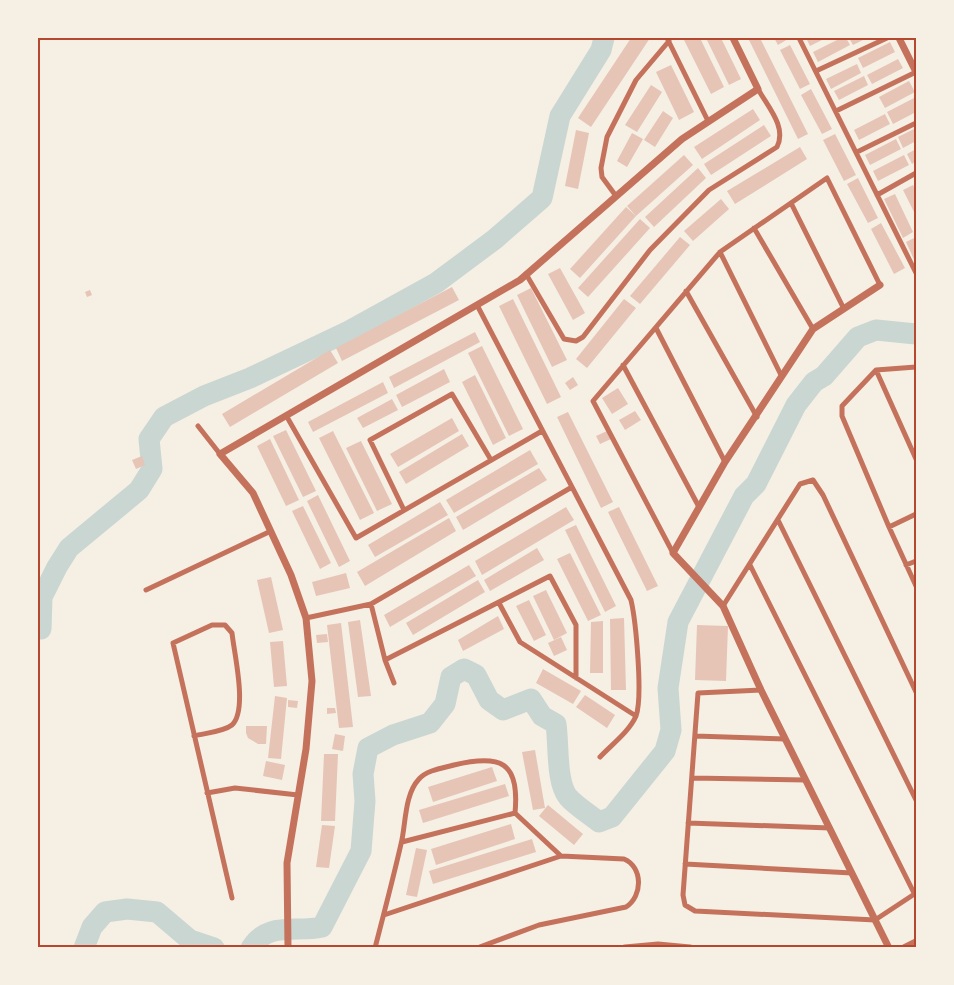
<svg xmlns="http://www.w3.org/2000/svg" width="954" height="985" viewBox="0 0 954 985" font-family="Overpass,sans-serif">
  <style>
    .lines { fill: none; stroke-linecap: round; stroke-linejoin: round }
    .river { stroke: #c9d6d2; stroke-width: 21 }
    .building { fill: #e6c5b7 }
    .minor { stroke: #c5725c; stroke-width: 5 }
    .tertiary { stroke: #c5725c; stroke-width: 7 }
    .neatline { fill: none; stroke: #b5482f; stroke-width: 2 }
  </style>
  <rect width="100%" height="100%" fill="#f6efe4"/>
  <g class="lines">
    <path class="river" d="M41 629 42 597 57 567 69 548 139 490 152 469 149 439 164 417 204 396 250 378 349 331 436 283 495 239 542 198 560 116 601 50 604 38
      M84 948 92 927 105 912 127 909 157 912 190 940 214 948
      M251 948C268 921 295 933 322 927L361 851 365 801 363 774 368 748 393 735 430 723 445 704 451 677 464 669 476 675 489 700 503 710 531 699 542 716 556 724C559 745 556 782 568 797 576 806 589 814 599 822L612 817 665 751 671 730 668 688 678 622 744 496 756 484 796 405 814 382 824 376 858 337 876 330 916 334"/>
  </g>
  <path class="building" d="M631 38H650L591 127 578 118Z
    M683 38H700L724 87 711 94Z
    M706 38H721L741 79 729 85Z
    M748 38H760L808 134 798 139Z
    M774 38H787L788 39 778 45Z
    M806 38H826L810 46Z
    M841 38H846L850 45 818 62 813 52Z
    M849 38H867L853 45Z
    M890 42 895 52 863 68 858 58Z
    M790 45 810 84 800 89 780 50Z
    M898 59 903 68 872 84 867 75Z
    M857 64 861 73 831 89 826 79Z
    M671 65 694 112 679 120 656 72Z
    M864 76 868 85 839 100 834 91Z
    M909 81 915 92 885 108 879 97Z
    M651 85 662 92 637 132 625 125Z
    M811 89 832 129 822 134 801 95Z
    M916 97V112L893 124 887 112Z
    M753 109 760 120 702 159 694 147Z
    M663 111 673 118 655 147 644 140Z
    M885 114 890 124 859 140 854 130Z
    M764 125 771 136 711 175 704 164Z
    M916 128V141L903 148 898 137Z
    M576 130 589 133 578 189 565 186Z
    M632 133 643 139 627 167 617 161Z
    M835 134 856 175 844 181 823 140Z
    M896 139 901 149 870 165 865 155Z
    M800 147 807 159 735 204 727 191Z
    M916 149V161L912 164 907 154Z
    M684 155 693 165 636 216 627 206Z
    M904 155 909 165 878 181 873 171Z
    M698 168 706 178 654 227 645 217Z
    M858 178 878 218 868 223 847 184Z
    M913 185 916 191V216L903 190Z
    M895 194 913 232 903 238 884 199Z
    M721 199 729 209 693 241 684 231Z
    M626 207 636 216 580 278 570 269Z
    M640 219 650 228 588 297 578 288Z
    M881 223 905 268 894 274 871 229Z
    M680 237 690 245 640 304 630 296Z
    M916 237V264L906 242Z
    M560 268 585 313 573 320 548 274Z
    M452 287 459 300 342 361 336 348Z
    M531 288 567 360 552 367 517 295Z
    M90 290 92 295 87 297 85 292Z
    M513 299 561 397 547 404 499 306Z
    M624 299 636 308 587 368 576 359Z
    M475 332 480 342 394 388 389 377Z
    M482 346 523 429 509 436 468 353Z
    M330 350 338 363 230 427 222 414Z
    M444 369 450 382 402 407 396 395Z
    M475 375 506 438 493 445 462 382Z
    M573 377 578 385 570 390 565 383Z
    M383 382 388 393 313 432 308 422Z
    M618 388 628 404 612 414 602 398Z
    M392 399 398 410 363 428 357 418Z
    M635 411 641 420 625 430 619 420Z
    M568 412 613 502 601 508 557 417Z
    M452 418 459 431 398 467 390 454Z
    M286 430 316 491 303 497 273 436Z
    M333 431 374 513 360 520 319 438Z
    M607 431 611 439 600 444 596 436Z
    M462 434 469 446 406 484 399 472Z
    M270 439 299 500 286 506 257 446Z
    M361 441 392 504 377 511 346 448Z
    M530 450 538 464 454 513 446 500Z
    M142 456 145 465 136 469 132 460Z
    M539 468 547 480 463 530 456 517Z
    M318 495 350 561 339 567 307 501Z
    M440 502 448 515 375 557 368 545Z
    M303 506 331 563 320 569 292 511Z
    M566 507 574 520 482 575 475 561Z
    M619 507 658 586 647 591 608 512Z
    M449 518 456 531 365 586 357 572Z
    M576 525 616 606 605 612 565 530Z
    M537 548 544 560 490 591 484 580Z
    M570 553 601 615 588 621 557 559Z
    M469 565 476 576 390 627 384 615Z
    M346 573 350 588 316 596 312 582Z
    M271 577 283 630 269 633 257 580Z
    M478 580 485 592 413 635 406 623Z
    M546 590 567 633 554 640 533 596Z
    M529 600 546 635 534 641 516 606Z
    M498 616 504 629 463 651 458 640Z
    M624 618 626 690H611L610 619Z
    M360 620 371 696 358 697 348 622Z
    M603 621V673H590L591 622Z
    M341 623 353 727 339 728 327 625Z
    M697 625 728 626 726 681 695 680Z
    M327 634 328 642 317 643 316 635Z
    M561 637 567 650 554 656 548 643Z
    M283 641 287 686 274 687 270 642Z
    M543 669 581 691 573 704 536 683Z
    M585 695 615 715 607 728 576 707Z
    M275 696 287 698 281 759 268 758Z
    M288 700 298 701 297 708 288 707Z
    M327 708H335L336 713 327 714Z
    M246 726H267L266 744H258L248 738 246 733Z
    M335 734 345 736 343 751 332 749Z
    M535 750 545 808 533 810 522 752Z
    M324 754H338L335 821H321Z
    M266 761 285 765 282 780 263 776Z
    M492 767 497 781 433 802 428 787Z
    M505 784 509 796 423 823 419 810Z
    M548 805 583 834 574 845 539 816Z
    M511 824 515 839 436 865 431 849Z
    M322 825 335 826 329 868 316 867Z
    M532 839 536 852 433 884 429 871Z
    M416 848 427 850 417 897 406 895Z"/>
  <g class="lines">
    <path class="minor" d="M667 38 708 121
      M799 38 916 273
      M816 71 887 38
      M836 111 916 72
      M857 152 916 123
      M877 195 916 173
      M616 196 602 177 601 168 607 137 636 80 669 41
      M791 203 844 309
      M754 228 813 329
      M720 252 781 375
      M526 274 564 339 576 341 583 337 650 250 709 190 777 147C787 127 768 107 758 89
      M686 291 757 417
      M477 305 631 600C636 622 643 697 636 716 629 732 611 745 600 757
      M656 328 725 462
      M623 365 699 507
      M916 367 876 370 842 406V416L889 527 916 586
      M876 370 916 459
      M287 417 356 538 542 431
      M198 426 220 454
      M404 510 370 440 452 394 491 460
      M778 520 916 800
      M889 527 916 514
      M673 553 593 401 720 252 827 178 880 285
      M750 565 915 895
      M906 565 916 561
      M146 590 271 531
      M499 603 520 642 636 716
      M371 604 385 660 394 683
      M723 606 800 484 813 480 823 495 916 692
      M306 618 371 604 572 487
      M385 660 550 576 576 625V678
      M761 690 698 693 683 895 685 905 695 911 875 920 916 893
      M194 736C205 733 223 732 232 725 248 710 234 653 232 633L225 625H212L173 643 232 898
      M695 736 785 739
      M692 778 806 780
      M207 793 235 788 298 795
      M688 823 830 828
      M402 842 515 813
      M685 864 852 873
      M384 915 561 856 624 859C643 867 643 896 626 907L539 925 477 948
      M375 948C384 913 393 879 401 844 406 825 404 795 419 779 427 770 443 768 454 765 500 754 520 761 515 813L561 856"/>
    <path class="tertiary" d="M899 38 916 72
      M880 285 813 329 725 462 673 553 723 606 761 690 889 948
      M288 948 287 863 306 749 312 681 306 618 291 575 253 493 220 454 520 280 682 139 758 89 733 38
      M625 948 658 945 690 948
      M904 948 916 942"/>
  </g>
  <rect width="954" height="985" fill="none" stroke="#f6efe4" stroke-width="78"/>
  <rect x="39" y="39" width="876" height="907" class="neatline"/>
</svg>
